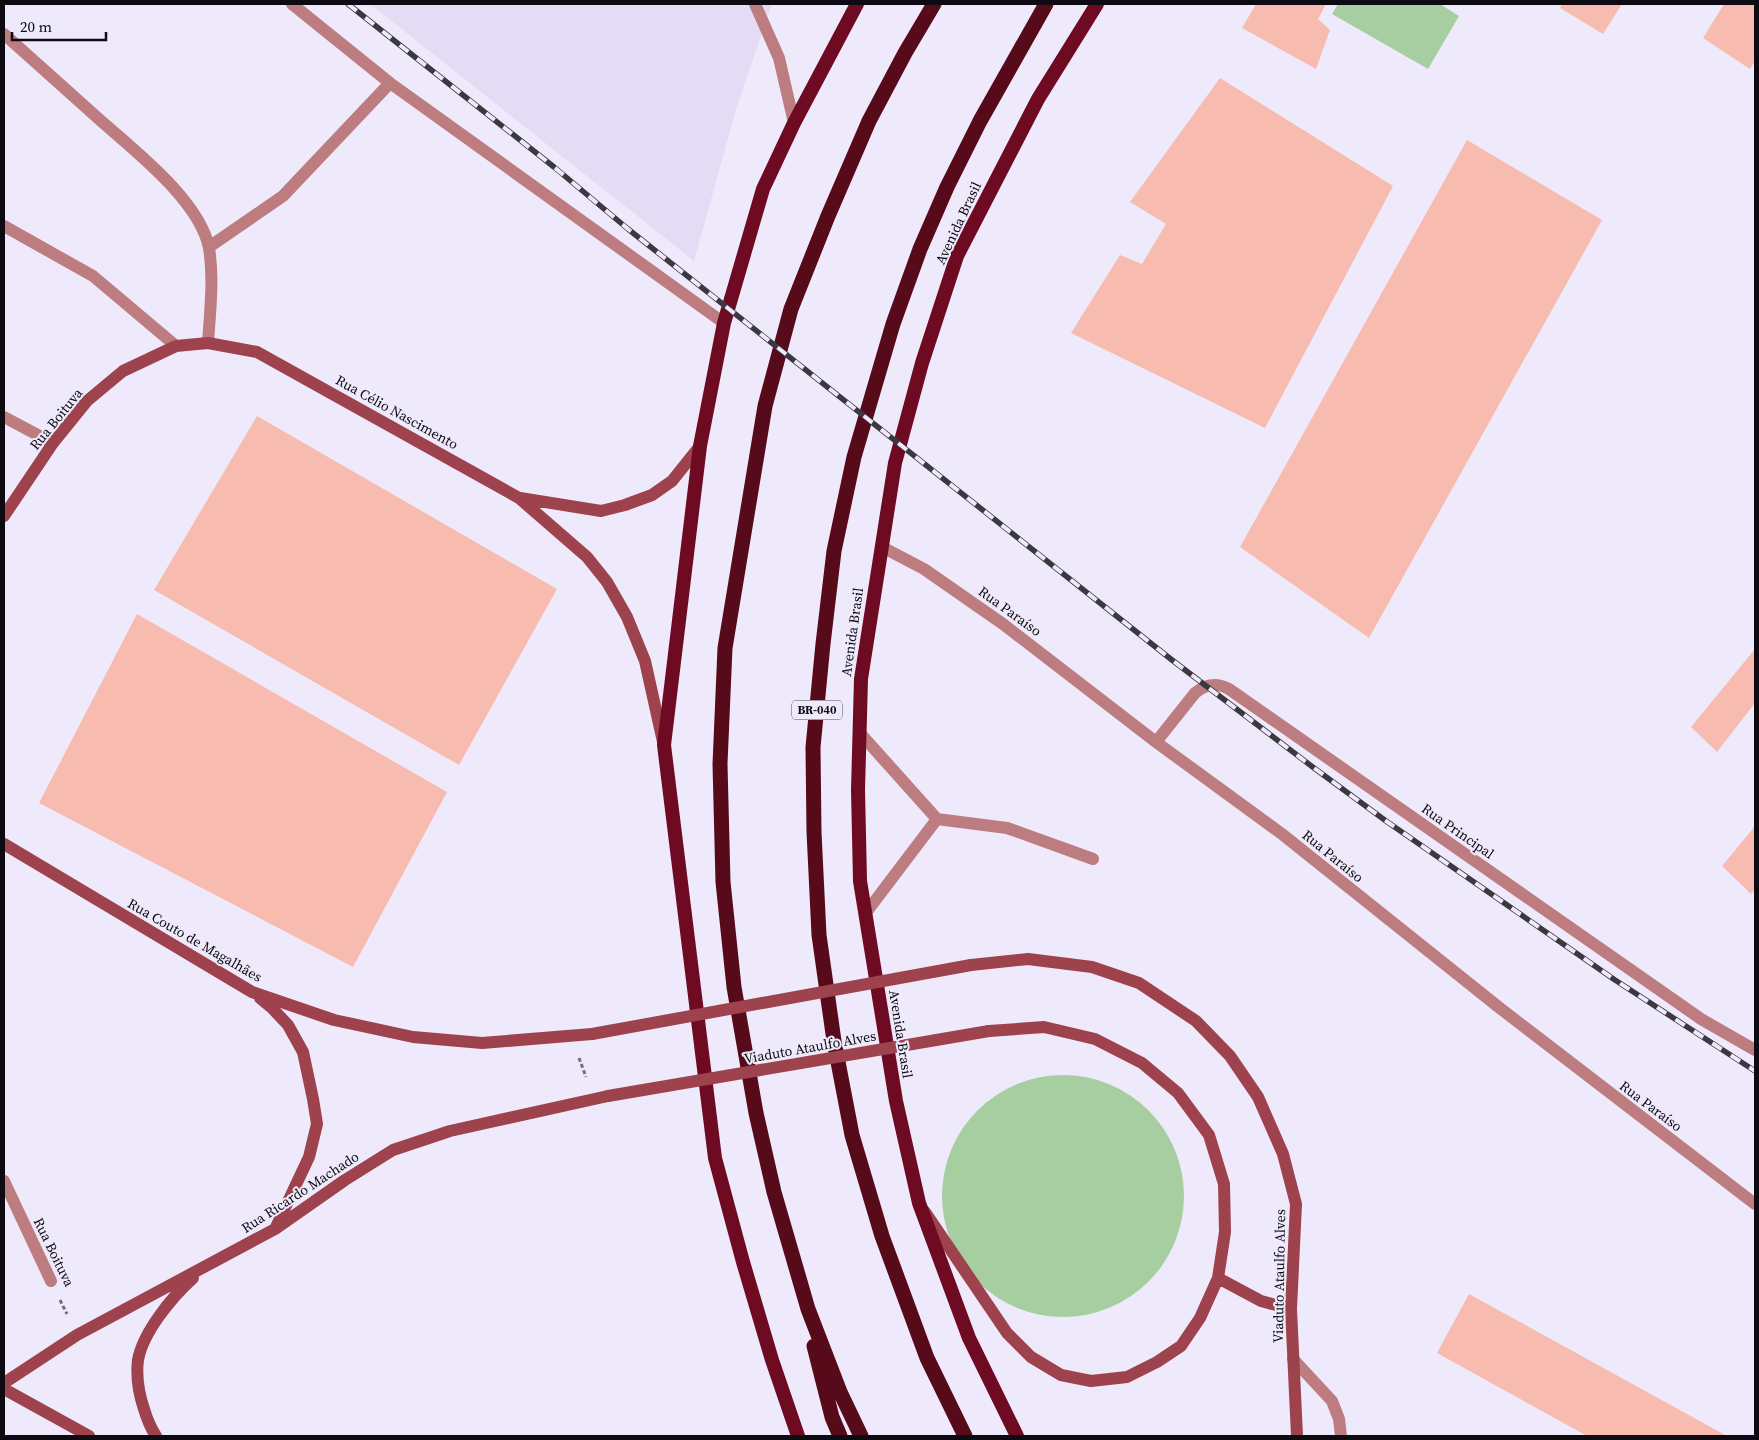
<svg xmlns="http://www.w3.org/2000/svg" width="1759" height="1440" viewBox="0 0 1759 1440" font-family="'Source Serif 4',serif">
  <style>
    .built { fill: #e3dcf4 }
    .green { fill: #a7cea1 }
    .building { fill: #f7bcaf }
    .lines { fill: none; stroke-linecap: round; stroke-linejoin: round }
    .path { stroke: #736f7a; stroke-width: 3; stroke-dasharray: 4 2.5; stroke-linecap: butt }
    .service { stroke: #bd7d80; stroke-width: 12 }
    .minor { stroke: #bd7d80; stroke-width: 12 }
    .secondary { stroke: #9e434d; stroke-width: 12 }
    .trunk { stroke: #6e0a22; stroke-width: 14 }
    .motorway { stroke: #570b1a; stroke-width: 15 }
    .rail-casing { stroke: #3b3840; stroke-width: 5.5 }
    .rail { stroke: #efeafb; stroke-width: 4; stroke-dasharray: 11; stroke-linecap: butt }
    .secondary-bridge { stroke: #9e434d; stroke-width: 12 }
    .labels { text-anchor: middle; stroke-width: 4; stroke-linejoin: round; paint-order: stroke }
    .shield { fill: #efeafb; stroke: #514e57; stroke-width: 1 }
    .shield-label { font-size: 12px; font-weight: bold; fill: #0d0b11 }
    .street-label { font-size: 14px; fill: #0d0b11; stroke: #efeafb }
  </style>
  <rect width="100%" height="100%" fill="#efeafb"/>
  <path class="built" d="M370 4H772L737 106 694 261Z"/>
  <path class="green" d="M1338 4H1440L1459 16 1428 69 1332 14Z
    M942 1196a121 121 0 1 1 242 0a121 121 0 1 1-242 0Z"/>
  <path class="building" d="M1256 4H1326L1318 19 1330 30 1316 69 1242 28Z
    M1562 4H1622L1603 34 1560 8Z
    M1724 4H1755V61L1750 69 1703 38Z
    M1220 78 1393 186 1265 428 1071 333 1120 255 1142 264 1166 224 1130 202Z
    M1467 140 1602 220 1369 638 1240 547Z
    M257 416 557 589 459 765 154 590Z
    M137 614 447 792 353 967 39 803Z
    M1755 649V703L1717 752 1691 727Z
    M1755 826V889L1751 894 1722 866Z
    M1469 1294 1727 1436H1587L1437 1353Z"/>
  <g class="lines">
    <path class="path" d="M579 1058 586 1077
      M60 1300 67 1314"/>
    <path class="service" d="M755 4 779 58 794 123
      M1293 1359 1332 1401 1339 1419 1341 1436"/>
    <path class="minor" d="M292 4 390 83 724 323
      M4 34C36 63 68 91 100 120 135 151 200 201 209 248 214 279 210 312 208 343
      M4 226 93 276 176 346
      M209 247 283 196 390 83
      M4 417 53 443
      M882 547 924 569 1003 624 1156 742 1282 834 1501 1009 1755 1204
      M859 732 937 819 865 914
      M1156 742 1195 693C1206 684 1216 682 1229 689L1701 1019 1755 1050
      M937 819 1007 828 1093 859
      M4 1181 51 1281"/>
    <path class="secondary" d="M520 498 601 511 625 505 652 495 672 481 700 446
      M4 516 53 443 87 401 123 371 176 346 208 343 257 352 519 498 587 557 607 582 627 617 645 661 663 742
      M4 844 252 992 334 1020 413 1037 482 1043 592 1034
      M971 965 1028 959 1092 967 1139 983 1196 1021 1230 1056 1258 1097 1283 1154 1296 1204 1291 1309 1297 1436
      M260 998 271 1007 288 1025 303 1052 313 1099 317 1124 309 1157 276 1227
      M925 1212 1007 1333 1031 1357 1061 1375 1091 1381 1127 1377 1157 1362 1181 1346 1200 1318 1218 1278 1225 1232 1224 1184 1209 1135 1178 1093 1142 1063 1095 1039 1044 1027 989 1031
      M1218 1278 1261 1301 1291 1309
      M4 1383 77 1335 275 1229 345 1180 393 1150 450 1131 608 1096
      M4 1389 89 1436
      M156 1436C150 1427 147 1419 144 1409 139 1394 136 1376 138 1360 143 1332 172 1297 193 1278"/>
    <path class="trunk" d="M798 1436 772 1360 743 1262 715 1158 664 745 700 446 724 323 763 189 794 123 857 4
      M1017 1436 969 1338 919 1203 896 1101 860 881 858 790 861 679 895 463 922 363 957 256 1038 99 1097 4"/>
    <path class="motorway" d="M814 1346 832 1417 840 1436
      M861 1436 840 1392 808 1309 774 1192 756 1113 734 987 723 882 720 764 725 648 765 406 791 309 828 216 869 121 905 53 934 4
      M965 1436 927 1358 882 1236 852 1135 834 1041 819 935 814 832 813 747 823 644 834 551 854 457 893 324 920 249 947 187 980 121 1046 4"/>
    <defs>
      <path id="rail" d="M348 4 554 167 628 229 1172 660 1314 768 1386 821 1615 980 1755 1071"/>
    </defs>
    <use href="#rail" class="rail-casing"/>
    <use href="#rail" class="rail"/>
    <path class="secondary-bridge" d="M592 1034 971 965
      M608 1096 989 1031"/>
  </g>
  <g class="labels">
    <rect class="shield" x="792" y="700.5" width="50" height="19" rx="4"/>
    <g class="shield-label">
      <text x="817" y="714">BR-040</text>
    </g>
    <g class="street-label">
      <text transform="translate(958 223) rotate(-65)" y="5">Avenida Brasil</text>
      <text transform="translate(397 412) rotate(29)" y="5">Rua Célio Nascimento</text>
      <text transform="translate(56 419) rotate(-51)" y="5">Rua Boituva</text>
      <text transform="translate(1010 611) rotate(36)" y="5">Rua Paraíso</text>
      <text transform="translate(852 632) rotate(-82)" y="5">Avenida Brasil</text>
      <text transform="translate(1458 831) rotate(35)" y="5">Rua Principal</text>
      <text transform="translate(1333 856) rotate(39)" y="5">Rua Paraíso</text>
      <text transform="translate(195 940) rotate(30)" y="5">Rua Couto de Magalhães</text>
      <text transform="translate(901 1034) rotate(81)" y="5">Avenida Brasil</text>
      <text transform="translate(810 1047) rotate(-10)" y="5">Viaduto Ataulfo Alves</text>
      <text transform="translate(1651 1106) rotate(37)" y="5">Rua Paraíso</text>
      <text transform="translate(300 1192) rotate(-33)" y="5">Rua Ricardo Machado</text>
      <text transform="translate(54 1252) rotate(64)" y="5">Rua Boituva</text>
      <text transform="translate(1279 1276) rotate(-89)" y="5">Viaduto Ataulfo Alves</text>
    </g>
  </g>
  <rect width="1759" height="1440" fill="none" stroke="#0d0b11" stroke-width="10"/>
  <path d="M12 32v8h94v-8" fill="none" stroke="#0d0b11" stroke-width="2.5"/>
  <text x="20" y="32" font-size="15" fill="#0d0b11" stroke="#efeafb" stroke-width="4" paint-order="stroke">20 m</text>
</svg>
